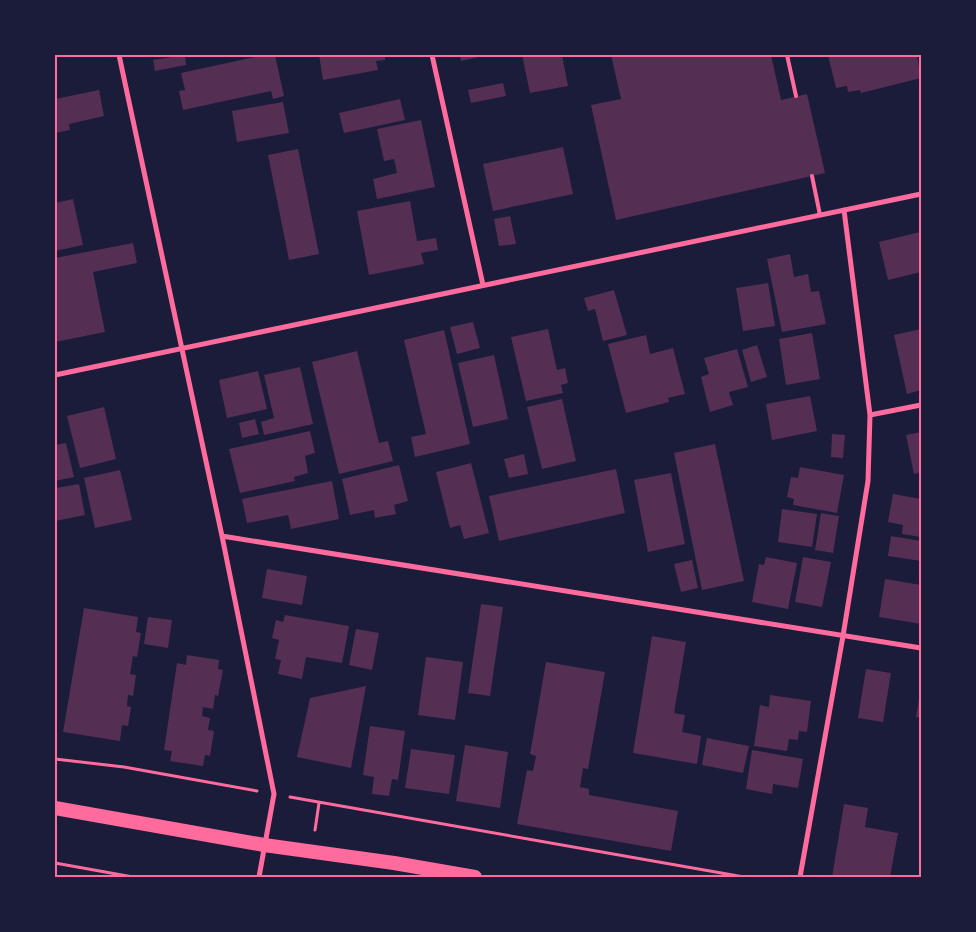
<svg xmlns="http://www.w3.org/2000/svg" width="976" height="932" viewBox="0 0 976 932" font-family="'IBM Plex Serif',serif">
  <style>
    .building { fill: #542f53 }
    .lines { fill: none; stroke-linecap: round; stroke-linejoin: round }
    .path { stroke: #ff6b9d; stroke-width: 3 }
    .service { stroke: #ff6b9d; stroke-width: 4 }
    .minor { stroke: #ff6b9d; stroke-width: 5 }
    .trunk { stroke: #ff6b9d; stroke-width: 14 }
    .neatline { fill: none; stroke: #ff6b9d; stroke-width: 2 }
  </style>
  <rect width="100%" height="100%" fill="#1b1b3a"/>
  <path class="building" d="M185 55 186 65 155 71 153 60Z
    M264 55H275L284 96 273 99 271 91 183 110 179 91 185 90 181 73Z
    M319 55H385V60L376 61 378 70 323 80Z
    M460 55H483V56L461 61Z
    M522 55H562L568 86 530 93Z
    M611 55H771L781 100 807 94 825 173 616 220 591 105 621 99Z
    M828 55H917L921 78 861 93 860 90 848 92 847 86 836 88Z
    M503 83 506 96 471 103 468 90Z
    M99 90 104 116 69 124 70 130 55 133V99Z
    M400 99 405 120 344 133 339 113Z
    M283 102 289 133 237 142 232 111Z
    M421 120 435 187 377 199 373 179 397 173 394 159 384 161 377 129Z
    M563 147 573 194 493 211 483 164Z
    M298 149 319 254 289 260 268 155Z
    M73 199 83 245 55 251V203Z
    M410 201 417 241 436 238 438 250 421 253 424 264 369 275 357 211Z
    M510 216 516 244 499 246 494 219Z
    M920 232 921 272 888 280 879 242Z
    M133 243 137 263 93 272 105 332 55 342V258Z
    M790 254 794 277 808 274 811 292 819 291 826 324 782 332 767 259Z
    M768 283 775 326 743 331 736 288Z
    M614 290 627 335 603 341 595 309 588 311 584 298Z
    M473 322 480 348 457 354 450 327Z
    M548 329 557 370 565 368 568 383 561 385 563 393 526 401 511 337Z
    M921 329V390L907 394 894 335Z
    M444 330 470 444 415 457 411 437 426 434 404 340Z
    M812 333 820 379 786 385 779 339Z
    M646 335 650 354 673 348 685 394 668 398 669 402 626 413 608 344Z
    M757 345 767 377 751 382 742 350Z
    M737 349 748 387 729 392 733 405 710 412 701 377 709 374 704 358Z
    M357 351 379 443 388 441 393 461 339 474 312 362Z
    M494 355 508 419 473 427 458 363Z
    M300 367 313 424 264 435 261 422 274 418 264 375Z
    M258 371 267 409 227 418 219 380Z
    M810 396 817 431 772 440 766 404Z
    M562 399 576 461 542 469 527 407Z
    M104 407 116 459 80 468 67 416Z
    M255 419 259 434 242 438 239 423Z
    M310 431 315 453 305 456 308 473 294 477 295 481 240 493 229 449Z
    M921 432V472L914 474 906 435Z
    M832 434 845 435 843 458 831 457Z
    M66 443 74 477 55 481V445Z
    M715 444 744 581 702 590 674 453Z
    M524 454 528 474 509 478 504 459Z
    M471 463 489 533 464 539 460 525 450 528 436 472Z
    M399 465 408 501 394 505 396 514 375 518 374 510 350 515 342 479Z
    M800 467 844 475 837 513 793 505 794 499 787 497 791 477 798 478Z
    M616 469 625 513 499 541 489 496Z
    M120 470 132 520 95 528 84 478Z
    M671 473 685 544 648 552 634 480Z
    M332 481 339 519 291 529 288 515 247 523 242 499Z
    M79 484 85 515 55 521 56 488Z
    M893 494 921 499V537L902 534 903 525 888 522Z
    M782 509 817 514 812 547 778 542Z
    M821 513 839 516 833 553 815 550Z
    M891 536 921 541V561L888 556Z
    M766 557 797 563 788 609 752 602 759 564 764 565Z
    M803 557 831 562 822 607 795 602Z
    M692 560 698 588 681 592 674 564Z
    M267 569 307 576 302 605 262 598Z
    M885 579 921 585V624L879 617Z
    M481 604 503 607 490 696 468 693Z
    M84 608 138 617 136 632 141 633 137 657 133 656 130 674 136 675 133 696 128 695 127 706 131 707 128 726 122 725 120 741 63 732Z
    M285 615 349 626 342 663 306 657 302 679 278 674 281 660 275 659 279 640 272 638 276 620 283 622Z
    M148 617 172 620 168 648 144 644Z
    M356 629 379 633 372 670 349 665Z
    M652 636 686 642 674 713 685 715 682 732 701 736 697 764 633 753Z
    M187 655 219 660 218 669 223 670 218 696 215 695 213 709 203 707 202 716 210 718 208 730 214 731 210 756 205 755 203 766 170 761 172 751 164 750 177 663 186 665Z
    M426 657 463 662 455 720 418 715Z
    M546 662 605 672 588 769 583 768 580 787 589 789V795L678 811 671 851 517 824 527 770 533 771 536 756 530 754Z
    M866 669 891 673 883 722 858 718Z
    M366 686 351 768 297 757 310 698Z
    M920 693H921V718L916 717Z
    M770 695 811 701 807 732 799 731 798 740 789 739 787 751 754 746 760 705 769 707Z
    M370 726 405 731 398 780 392 779 389 796 372 794 374 777 363 775Z
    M707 738 749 746 743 773 702 765Z
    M465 745 508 752 500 808 456 801Z
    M411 749 455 755 449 794 405 788Z
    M752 750 803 759 798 788 773 784 772 794 746 789Z
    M844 804 868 808 865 827 898 833 890 877H832Z"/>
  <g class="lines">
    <path class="path" d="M55 759 124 767 257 791
      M290 797 744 877
      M315 830 319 803
      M55 863 133 877"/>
    <path class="service" d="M787 55 796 96
      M812 176 820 215"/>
    <path class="minor" d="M119 55 222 536 274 794 259 877
      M432 55 483 285
      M55 375 921 194
      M870 415 921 405
      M222 536 921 648
      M800 877 843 636 868 481 870 415 844 210"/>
    <path class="trunk" d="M55 808 264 845 394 863 475 877"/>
  </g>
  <rect width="976" height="932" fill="none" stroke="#1b1b3a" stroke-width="112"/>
  <rect x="56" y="56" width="864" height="820" class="neatline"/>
</svg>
